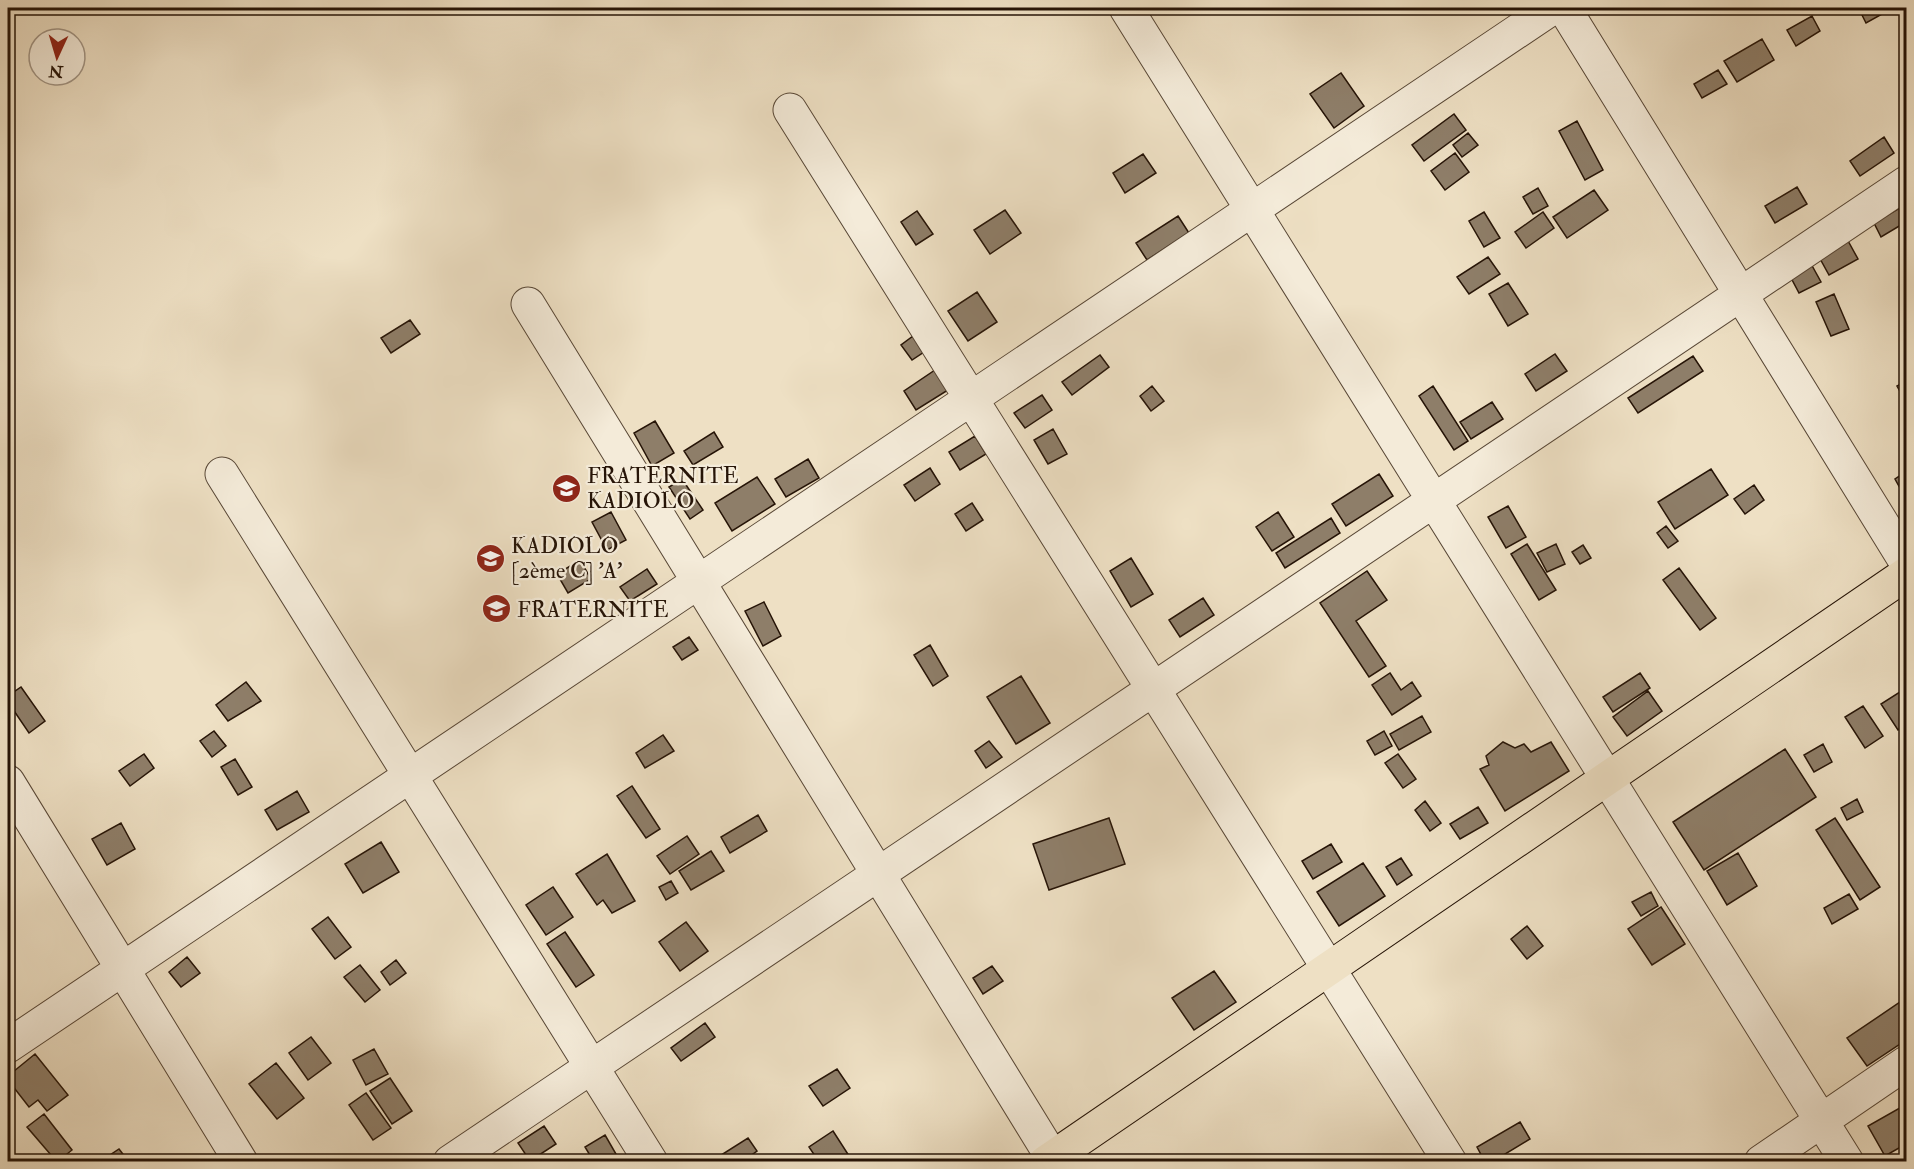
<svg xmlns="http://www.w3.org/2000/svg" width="1914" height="1169" viewBox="0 0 1914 1169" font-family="'IM FELL Double Pica',serif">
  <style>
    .building { fill: #8e7e69; stroke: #261407; stroke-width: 1.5 }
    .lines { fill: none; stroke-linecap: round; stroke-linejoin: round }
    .minor-casing { stroke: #584736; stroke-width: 35 }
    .major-casing { stroke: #261407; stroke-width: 35 }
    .minor { stroke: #f4ebd9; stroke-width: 33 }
    .major { stroke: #eee0c4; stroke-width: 33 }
    .labels { text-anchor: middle; stroke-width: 4.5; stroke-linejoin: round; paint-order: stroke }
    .poi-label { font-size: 22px; fill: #261407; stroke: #f4ebd9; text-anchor: start }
  </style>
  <rect width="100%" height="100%" fill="#eee0c4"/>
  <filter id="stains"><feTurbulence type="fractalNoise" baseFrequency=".00333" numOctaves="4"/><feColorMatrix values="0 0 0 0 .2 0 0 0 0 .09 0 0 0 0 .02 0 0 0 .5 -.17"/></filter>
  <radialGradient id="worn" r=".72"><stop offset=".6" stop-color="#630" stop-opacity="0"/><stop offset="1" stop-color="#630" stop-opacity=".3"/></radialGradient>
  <path class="building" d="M1862 8H1893L1866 23 1859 9Z
    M1812 16 1820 31 1796 46 1787 30Z
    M1762 39 1774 60 1737 82 1724 61Z
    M1718 70 1727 84 1702 98 1694 84Z
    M1341 73 1364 106 1334 128 1310 94Z
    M1454 114 1466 130 1424 161 1412 145Z
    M1577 121 1603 170 1585 180 1559 131Z
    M1468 133 1478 145 1462 157 1453 145Z
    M1884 137 1894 153 1860 176 1850 161Z
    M1455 153 1469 172 1445 190 1431 171Z
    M1143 154 1156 173 1125 193 1113 173Z
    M1797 187 1807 204 1775 223 1765 206Z
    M1538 188 1548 206 1533 214 1523 197Z
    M1594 190 1608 210 1567 238 1553 217Z
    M1903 206 1906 211V222L1881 237 1874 223Z
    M1005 210 1021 233 990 254 974 230Z
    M917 211 933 234 916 245 901 222Z
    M1484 212 1500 238 1484 247 1469 221Z
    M1543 212 1554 228 1526 248 1515 232Z
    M1178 216 1189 233 1147 260 1136 243Z
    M1847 239 1858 259 1829 275 1818 255Z
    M1488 257 1500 274 1469 294 1457 277Z
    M1810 262 1821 282 1799 293 1789 274Z
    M1508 283 1528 314 1508 326 1489 294Z
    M977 292 997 322 968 341 948 311Z
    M1834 294 1849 329 1831 336 1816 302Z
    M410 320 420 334 391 353 381 338Z
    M913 336 924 352 912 360 901 345Z
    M1555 354 1567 371 1536 391 1525 374Z
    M1100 355 1109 367 1072 395 1062 382Z
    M1693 356 1703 371 1638 413 1628 398Z
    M935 370 948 390 916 410 904 391Z
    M1906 381V402L1897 386Z
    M1152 386 1164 401 1151 411 1140 396Z
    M1433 386 1468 441 1454 450 1419 396Z
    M1042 395 1052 410 1025 428 1014 413Z
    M1492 402 1503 419 1471 439 1460 422Z
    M655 421 674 453 652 466 634 433Z
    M1053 429 1067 454 1048 464 1034 440Z
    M714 432 723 447 693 465 684 451Z
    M975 436 986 454 960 470 949 452Z
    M808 459 819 478 786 497 775 479Z
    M930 468 940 484 915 501 904 485Z
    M1711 469 1728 495 1675 529 1658 502Z
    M1904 473 1906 478V499L1895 479Z
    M1379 474 1393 496 1346 526 1332 504Z
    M757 477 775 504 732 531 715 503Z
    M682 479 703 510 690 519 669 487Z
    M1754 485 1764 500 1745 514 1734 499Z
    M972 503 983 520 966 531 955 514Z
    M1508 506 1526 537 1506 548 1488 517Z
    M611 512 626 540 607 550 592 522Z
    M1278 512 1294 537 1272 551 1256 527Z
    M1331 518 1340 533 1285 568 1276 553Z
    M1666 526 1678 541 1668 548 1657 533Z
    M1527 544 1556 590 1539 600 1511 554Z
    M1556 544 1565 564 1547 572 1537 553Z
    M1583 545 1591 558 1580 564 1572 552Z
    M1131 558 1153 594 1131 607 1110 571Z
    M580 560 591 579 568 593 557 574Z
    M1679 568 1716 618 1700 630 1663 580Z
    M647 569 657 584 630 601 620 587Z
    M1367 571 1387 600 1356 621 1386 666 1369 677 1320 603Z
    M1203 598 1214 615 1180 637 1169 620Z
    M764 602 781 636 763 646 745 611Z
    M689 637 698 650 682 660 673 647Z
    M930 645 948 676 933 686 914 655Z
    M1390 673 1401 690 1412 682 1421 696 1392 715 1372 685Z
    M1640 673 1650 688 1613 712 1603 697Z
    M1021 676 1050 723 1016 744 987 697Z
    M246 682 261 701 228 721 216 705Z
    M21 687 45 721 29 733 8 702V696Z
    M1906 688V725L1898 730 1881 704Z
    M1648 691 1662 711 1627 736 1613 717Z
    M1863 706 1883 736 1865 748 1845 717Z
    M1422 716 1431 732 1399 750 1390 734Z
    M214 731 226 746 212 757 200 741Z
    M1384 731 1392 746 1375 755 1367 741Z
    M663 735 674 751 645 768 636 753Z
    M989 741 1002 757 986 768 975 751Z
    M1503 742 1515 748 1524 744 1531 752 1551 742 1569 771 1505 811 1480 769 1489 765 1486 756Z
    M1823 744 1832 762 1814 772 1804 755Z
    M1785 749 1816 797 1704 870 1673 822Z
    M144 754 154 768 130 786 119 771Z
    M1398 754 1416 779 1403 788 1385 763Z
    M235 759 252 787 238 795 221 767Z
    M632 786 660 829 646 838 617 796Z
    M297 791 309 812 277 830 265 810Z
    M1857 799 1863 812 1847 820 1841 808Z
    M1425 801 1441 823 1430 831 1415 810Z
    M1478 807 1488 823 1460 839 1450 824Z
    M758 815 767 831 730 853 721 837Z
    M1109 818 1125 864 1049 890 1033 844Z
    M1835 818 1880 887 1860 900 1816 830Z
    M121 823 135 849 107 865 92 839Z
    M687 836 699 854 670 874 657 856Z
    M381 842 399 872 363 893 345 864Z
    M1331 844 1342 862 1313 879 1302 861Z
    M711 851 724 871 691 890 679 871Z
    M1738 853 1757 886 1727 905 1707 871Z
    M607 854 635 901 612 913 603 900 597 905 576 874Z
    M1401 858 1412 875 1397 885 1386 867Z
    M1363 863 1385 896 1339 926 1317 892Z
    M671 881 678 893 666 900 659 887Z
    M553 887 573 917 546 935 526 905Z
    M1651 892 1658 906 1641 916 1632 902Z
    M1849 894 1858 909 1832 924 1824 908Z
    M1661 907 1685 944 1652 965 1628 929Z
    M328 917 351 947 335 959 312 929Z
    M686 922 708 951 680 971 659 942Z
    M1527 926 1543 946 1527 959 1511 939Z
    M565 932 594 975 576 987 547 944Z
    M187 957 200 973 181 987 169 972Z
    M396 960 406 973 390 985 381 972Z
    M360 965 380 990 365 1002 344 977Z
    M992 966 1003 981 983 994 973 978Z
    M1214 971 1236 1002 1194 1030 1172 998Z
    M1906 998V1040L1867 1066 1847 1038Z
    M705 1023 715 1037 681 1061 671 1048Z
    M311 1037 331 1063 308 1080 289 1053Z
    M374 1049 388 1074 366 1085 353 1060Z
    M35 1054 68 1095 47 1111 38 1100 29 1107 8 1080V1076Z
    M276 1063 304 1098 277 1119 249 1084Z
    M837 1069 850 1088 823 1106 809 1086Z
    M390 1078 412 1111 392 1124 370 1091Z
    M366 1093 391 1128 373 1140 349 1105Z
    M1905 1105 1906 1144 1885 1156 1868 1126Z
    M44 1114 72 1150 57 1162 27 1127Z
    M1520 1122 1530 1139 1492 1162H1485L1477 1147Z
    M544 1126 556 1144 530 1161 518 1143Z
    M833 1131 853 1162H819L809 1147Z
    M605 1135 616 1154 604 1162H594L585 1147Z
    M748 1138 757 1151 742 1162H721L718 1157Z
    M119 1149 129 1162H106L104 1159Z"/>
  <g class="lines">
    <defs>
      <path id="minor" d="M1126 8 1847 1162
        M1564 8 1906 562
        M790 110 1450 1162
        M528 304 1055 1162
        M222 474 651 1162
        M8 782 241 1162
        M8 1046 1552 8
        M450 1162 1906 183
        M1761 1162 1906 1063"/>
      <path id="major" d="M1046 1162 1906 574"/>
    </defs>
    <use href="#minor" class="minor-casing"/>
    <use href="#major" class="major-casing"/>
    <use href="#minor" class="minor"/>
    <use href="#major" class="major"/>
  </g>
  <defs>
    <symbol id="school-disc" viewBox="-11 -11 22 22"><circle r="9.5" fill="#8f2418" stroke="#f4ebd9"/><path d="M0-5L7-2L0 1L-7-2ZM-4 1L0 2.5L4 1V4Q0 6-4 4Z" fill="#fff"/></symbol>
  </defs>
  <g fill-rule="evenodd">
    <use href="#school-disc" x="550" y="472" width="33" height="33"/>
    <use href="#school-disc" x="474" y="542" width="33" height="33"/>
    <use href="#school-disc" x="480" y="592" width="33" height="33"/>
  </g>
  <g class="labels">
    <g class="poi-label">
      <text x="587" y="483">FRATERNITE<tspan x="587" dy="25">KADIOLO</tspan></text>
      <text x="511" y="553">KADIOLO<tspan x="511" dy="25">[2ème C] 'A'</tspan></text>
      <text x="517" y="617">FRATERNITE</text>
    </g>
  </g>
  <rect width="1914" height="1169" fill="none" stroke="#eee0c4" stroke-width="30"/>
  <rect x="9" y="9" width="1896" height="1151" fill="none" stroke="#261407" stroke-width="3"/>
  <rect x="15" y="15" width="1884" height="1139" fill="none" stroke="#261407" stroke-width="1.5"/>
  <g transform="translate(57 57) rotate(184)"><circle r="28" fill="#f4ebd9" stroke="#a29585" stroke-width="1.5"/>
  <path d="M0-4.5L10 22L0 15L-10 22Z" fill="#8f2418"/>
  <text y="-9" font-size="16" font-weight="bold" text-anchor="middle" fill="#261407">N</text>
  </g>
  <rect width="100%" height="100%" filter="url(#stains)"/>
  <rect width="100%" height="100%" fill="url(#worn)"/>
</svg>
